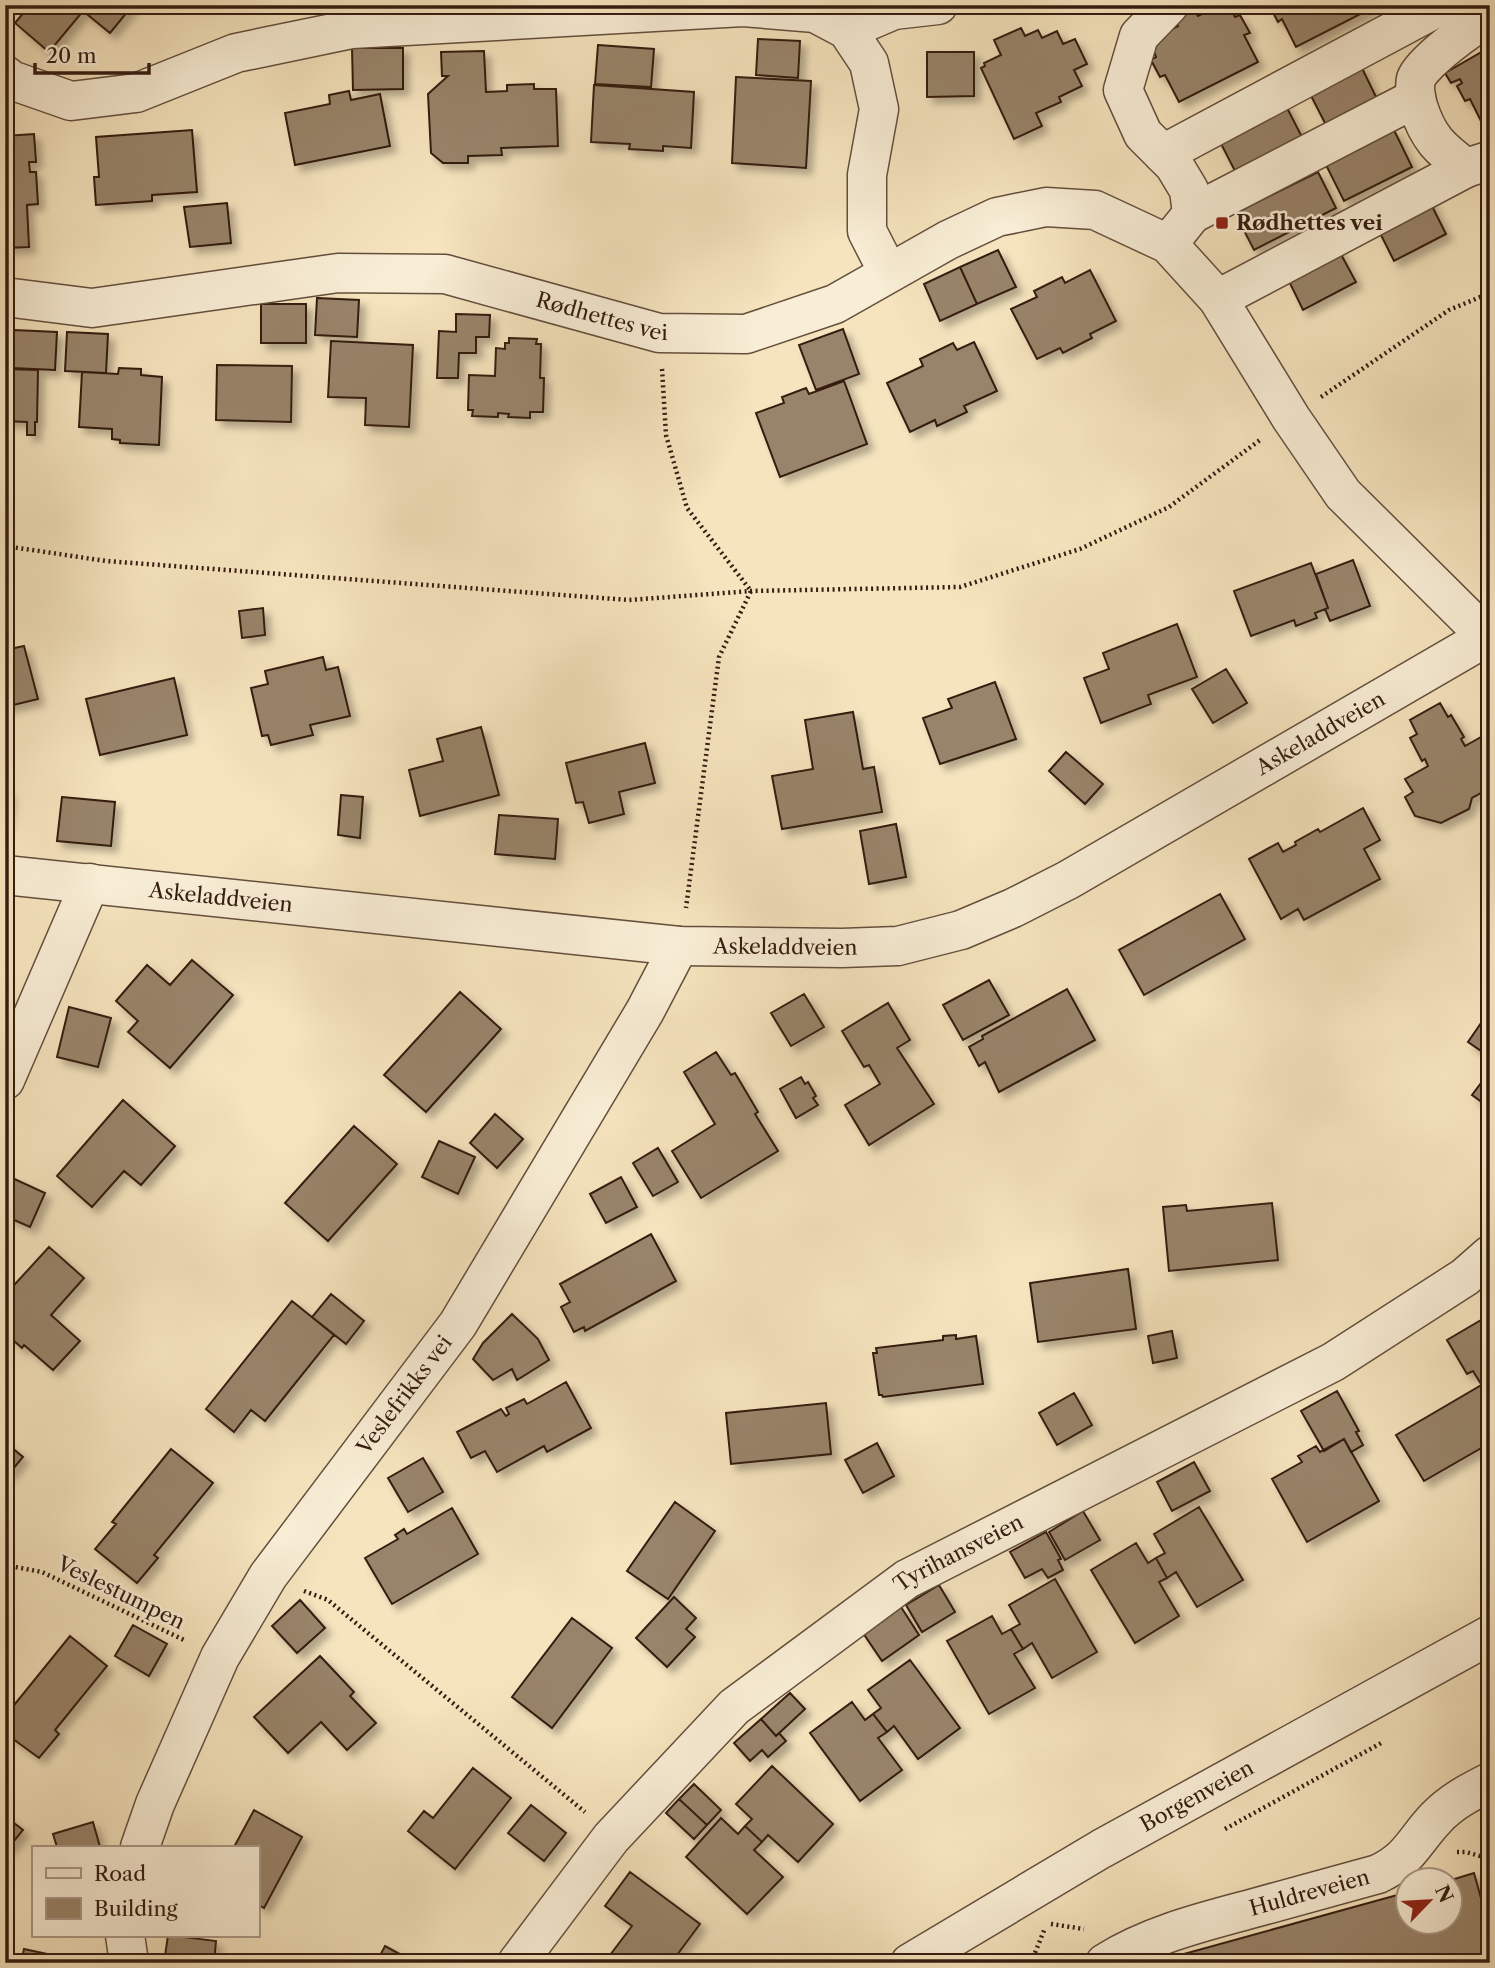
<svg xmlns="http://www.w3.org/2000/svg" width="1495" height="1968" viewBox="0 0 1495 1968" font-family="'Libre Caslon Text',serif">
  <style>
    .building { fill: #98846b; stroke: #341c11; stroke-width: 2; filter: url(#shadow) }
    .lines { fill: none; stroke-linecap: round; stroke-linejoin: round }
    .minor-casing { stroke: #644e3c; stroke-width: 41 }
    .path { stroke: #341c11; stroke-width: 4.5; stroke-dasharray: 2 3.5; stroke-linecap: butt }
    .minor { stroke: #f8edd5; stroke-width: 38 }
    .poi-dot { fill: #8f2418; stroke: #f8edd5; stroke-width: 2.5 }
    .labels { text-anchor: middle; stroke-width: 5; stroke-linejoin: round; paint-order: stroke }
    .poi-label { font-size: 21px; font-weight: bold; fill: #341c11; stroke: #f8edd5; text-anchor: start }
    .street-label { font-size: 21px; fill: #341c11; stroke: #f8edd5 }
  </style>
  <defs>
    <filter id="shadow"><feDropShadow dx="6" dy="6" stdDeviation="3.5" flood-color="#0004"/></filter>
  </defs>
  <rect width="100%" height="100%" fill="#f5e4be"/>
  <filter id="stains"><feTurbulence type="fractalNoise" baseFrequency=".00286" numOctaves="4"/><feColorMatrix values="0 0 0 0 .2 0 0 0 0 .09 0 0 0 0 .02 0 0 0 .5 -.17"/></filter>
  <radialGradient id="worn" r=".72"><stop offset=".6" stop-color="#630" stop-opacity="0"/><stop offset="1" stop-color="#630" stop-opacity=".3"/></radialGradient>
  <path class="building" d="M18 5H133L110 33 83 11 49 52 15 23 25 11Z
    M1220 5H1229L1235 17 1240 15 1250 33 1244 35 1258 62 1179 102 1165 75 1160 77 1151 60 1156 57 1155 54 1144 59 1148 41 1178 26 1173 17 1193 7 1198 16Z
    M1269 5H1378L1296 47 1282 19 1278 22Z
    M1021 28 1025 36 1038 30 1042 38 1057 31 1063 44 1075 39 1087 64 1074 70 1082 86 1059 97 1061 102 1036 113 1042 126 1014 139 981 68 985 66 984 63 1001 55 994 40Z
    M1490 37V125L1484 127 1470 99 1465 101 1457 86 1462 83 1460 79 1451 83 1445 73 1483 51 1479 42Z
    M758 39 800 41 798 78 756 75Z
    M598 45 654 49 651 87 595 84Z
    M352 48H403V89L353 90Z
    M484 51 486 92 507 91V85L534 84V89H556L558 146 501 148 502 155 468 156V163H443L431 153 428 94 448 76H442L441 52Z
    M927 52H974V96L927 97Z
    M1360 64 1378 101 1327 127 1308 90Z
    M736 77 811 81 806 168 732 163Z
    M594 85 694 92 691 148 663 146V151L629 149 630 144 591 142Z
    M349 91 351 100 380 94 390 146 295 165 285 113 330 104 329 95Z
    M1284 102 1303 139 1236 173 1217 136Z
    M192 130 197 192 152 195V201L96 205 94 177H99L96 137Z
    M1394 130 1412 167 1344 201 1326 165Z
    M34 134 36 162H29L30 172H36L38 204 27 205 29 247 5 248V136Z
    M1318 172 1336 208 1254 250 1235 213Z
    M1428 198 1446 234 1394 261 1376 225Z
    M227 203 231 243 190 247 184 207Z
    M1337 247 1356 282 1303 310 1285 273Z
    M998 250 1016 287 977 304 960 267Z
    M960 267 977 304 940 321 924 284Z
    M1090 270 1116 321 1090 334 1092 338 1063 353 1060 348 1037 359 1011 309 1037 297 1034 291 1062 277 1065 283Z
    M317 298 359 300 357 337 315 335Z
    M261 304H306V343H261Z
    M456 314 490 315 489 337H476V353H459L458 378H437L439 331 456 332Z
    M843 329 859 374 816 390 799 345Z
    M14 330 57 332 55 370 12 368Z
    M67 332 108 334 106 373 65 371Z
    M509 338 537 339 536 344H541L540 378H544L543 412H530V418L508 417 509 414 498 413V417L472 416 473 410H468L469 375 495 376 496 348 505 349V343H509Z
    M331 341 413 345 409 427 365 425 366 398 328 397Z
    M974 342 997 391 964 406 967 412 937 426 935 420 910 432 887 383 923 366 920 359 953 343 957 350Z
    M5 361H7V369L38 370 37 422H35V435H27V422L5 421Z
    M217 365 292 366 291 422 216 420Z
    M119 368 141 369V375L162 377 159 445 120 443V440L112 439V429L79 427 82 372 118 374Z
    M844 381 867 444 780 477 756 413 784 403 782 397 806 388 809 394Z
    M1353 560 1370 606 1330 621 1325 609 1328 608 1316 574Z
    M1311 563 1328 608 1315 613 1317 618 1296 626 1294 620 1251 636 1234 591Z
    M263 608 265 635 242 638 239 611Z
    M1177 624 1197 677 1148 695 1151 704 1101 723 1084 678 1109 669 1103 653Z
    M24 646 38 699 5 707V650Z
    M323 657 326 670 338 667 350 716 310 725 313 735 271 745 268 735 262 736 251 688 268 684 265 671Z
    M1226 669 1247 703 1213 723 1192 689Z
    M174 678 187 735 100 755 86 699Z
    M995 682 1016 739 940 764 923 718 952 708 948 699Z
    M1440 703 1448 717 1451 715 1464 737 1461 739 1465 746 1490 732V788L1472 798 1469 809 1441 823 1415 816 1405 797 1413 792 1405 779 1428 766 1425 759 1422 761 1410 738 1417 734 1410 720Z
    M853 712 863 769 874 767 882 812 782 829 772 776 813 769 805 720Z
    M481 727 499 795 420 816 409 770 443 761 437 739Z
    M645 743 655 783 619 792 624 814 589 823 583 802 576 803 566 763Z
    M1066 752 1103 784 1085 804 1049 771Z
    M5 792H9L5 826Z
    M341 795 363 797 360 838 338 835Z
    M62 797 115 802 111 846 57 841Z
    M1363 808 1380 840 1364 849 1380 879 1304 920 1298 909 1281 919 1249 859 1278 843 1283 852 1296 845 1295 842 1318 829 1320 832Z
    M499 815 558 819 555 859 495 854Z
    M896 824 906 877 869 884 860 831Z
    M1220 894 1245 939 1144 995 1119 950Z
    M192 960 233 995 170 1068 128 1032 138 1021 116 1001 147 965 170 985Z
    M989 980 1009 1015 963 1040 943 1005Z
    M1067 989 1095 1040 999 1092 985 1062 979 1066 969 1047 983 1039 982 1036Z
    M460 992 501 1029 426 1112 384 1075Z
    M804 994 824 1027 791 1046 771 1013Z
    M888 1003 910 1040 897 1048 934 1104 869 1145 845 1105 880 1084 869 1065 864 1067 842 1031Z
    M69 1007 111 1018 98 1067 57 1057Z
    M1490 1010V1057L1468 1042Z
    M716 1052 731 1075 735 1073 758 1112 755 1114 778 1151 701 1198 672 1151 715 1124 684 1072Z
    M1490 1071V1108L1472 1095Z
    M801 1077 805 1084 808 1082 816 1096 813 1098 818 1105 796 1118 780 1089Z
    M123 1100 175 1146 141 1185 124 1171 92 1207 57 1176Z
    M495 1114 523 1139 497 1168 470 1143Z
    M354 1126 397 1164 328 1241 285 1203Z
    M439 1141 475 1157 458 1194 422 1177Z
    M658 1148 678 1182 653 1196 633 1163Z
    M10 1177 45 1193 30 1227 5 1216V1188Z
    M621 1177 637 1207 606 1223 590 1194Z
    M1272 1203 1278 1260 1169 1271 1163 1207 1186 1205 1187 1211Z
    M651 1234 676 1281 585 1331 584 1327 574 1332 561 1307 570 1302 560 1284Z
    M49 1247 84 1278 51 1315 80 1341 53 1370 24 1345 22 1348 5 1333V1295Z
    M1128 1269 1136 1329 1038 1342 1030 1283Z
    M331 1294 364 1321 346 1344 312 1317Z
    M292 1301 334 1335 265 1421 251 1410 234 1432 206 1409Z
    M512 1314 538 1339 549 1360 517 1380 512 1369 493 1380 473 1359 483 1343Z
    M1481 1320 1490 1334V1379L1481 1384 1473 1371 1467 1374 1447 1340Z
    M1172 1331 1177 1358 1153 1363 1148 1336Z
    M956 1335V1339L976 1336 983 1384 883 1397 882 1395H879L873 1353H877L876 1348 943 1340V1336Z
    M1490 1380V1443L1424 1481 1396 1435Z
    M566 1382 591 1428 547 1452 544 1446 497 1472 485 1451 471 1458 457 1432 501 1409 506 1416 509 1414 506 1408 524 1399 527 1404Z
    M1337 1391 1359 1431 1356 1432 1363 1445 1351 1452 1344 1439 1324 1451 1301 1411Z
    M1074 1393 1092 1425 1057 1445 1039 1413Z
    M826 1403 831 1454 731 1464 726 1413Z
    M1344 1439 1379 1501 1307 1542 1272 1479 1302 1462 1298 1456 1316 1446 1320 1452Z
    M5 1442 23 1457 8 1475 5 1472Z
    M877 1443 894 1476 863 1493 845 1460Z
    M171 1449 213 1483 154 1555 158 1558 137 1583 95 1549 116 1524 112 1522Z
    M423 1458 443 1492 408 1512 388 1478Z
    M1194 1462 1210 1491 1172 1511 1157 1482Z
    M675 1502 715 1531 668 1599 627 1571Z
    M1199 1507 1243 1580 1197 1607 1176 1572 1167 1578 1156 1558 1165 1553 1154 1534Z
    M452 1508 478 1554 392 1604 365 1558 398 1539 395 1535 404 1529 407 1534Z
    M1083 1511 1100 1540 1065 1560 1049 1532Z
    M1046 1532 1061 1559 1058 1560 1063 1570 1048 1578 1042 1569 1025 1578 1010 1552Z
    M1136 1543 1148 1563 1156 1558 1167 1578 1159 1582 1179 1616 1135 1643 1091 1570Z
    M1055 1579 1097 1652 1052 1678 1032 1643 1023 1649 1011 1629 1020 1624 1009 1605Z
    M939 1585 955 1612 922 1632 906 1605Z
    M674 1597 696 1618 686 1629 695 1637 667 1667 636 1638Z
    M300 1600 325 1628 297 1653 272 1626Z
    M901 1607 919 1635 882 1661 863 1633Z
    M992 1616 1002 1634 1011 1629 1023 1649 1014 1654 1035 1688 989 1714 947 1641Z
    M572 1618 612 1648 552 1728 512 1697Z
    M133 1625 167 1644 149 1676 115 1656Z
    M70 1636 107 1666 55 1730 59 1734 39 1758 5 1733V1702L8 1698 15 1704Z
    M320 1656 354 1692 350 1696 376 1723 347 1750 321 1722 288 1753 254 1717Z
    M910 1660 960 1728 918 1759 894 1726 887 1732 873 1714 881 1708 868 1690Z
    M790 1693 805 1709 776 1736 761 1719Z
    M852 1702 865 1720 873 1714 887 1732 878 1738 902 1770 860 1801 810 1733Z
    M761 1719 776 1736 779 1733 786 1741 768 1757 762 1750 750 1761 734 1743Z
    M772 1766 833 1824 798 1862 768 1835 762 1842 745 1826 752 1819 736 1804Z
    M473 1768 511 1798 455 1869 408 1831 424 1811 433 1818Z
    M694 1784 721 1810 707 1825 679 1799Z
    M679 1799 707 1825 694 1839 666 1813Z
    M531 1805 566 1833 544 1861 508 1833Z
    M254 1810 302 1837 264 1908 257 1904V1847H234Z
    M5 1816 23 1830 5 1852Z
    M721 1818 738 1834 745 1826 762 1842 754 1850 783 1877 747 1914 686 1857Z
    M93 1822 100 1847H57L53 1834Z
    M630 1872 700 1924 671 1963H604L632 1926 605 1906Z
    M1474 1873 1490 1931V1963L1155 1962 1408 1892V1923H1450L1448 1881Z
    M168 1935 216 1941 214 1963H164Z
    M385 1946 416 1963H376Z
    M24 1949 66 1958 65 1963H21Z"/>
  <g class="lines">
    <defs>
      <g id="minor">
        <path d="M847 30 894 10 938 5"/>
        <path d="M5 75 11 80 71 101 136 93 236 53 352 29 743 7 815 13 847 30 869 63 879 109 867 175V231L888 272"/>
        <path d="M1163 154 1442 5"/>
        <path d="M1488 161 1466 168C1440 149 1428 138 1418 106 1416 98 1414 87 1416 79 1422 62 1473 25 1490 17"/>
        <path d="M1192 214 1416 98"/>
        <path d="M1168 244 1192 214 1189 190 1174 165 1143 134 1123 90 1139 36 1169 5"/>
        <path id="s1" d="M5 297 92 308 338 273 445 274 659 333 746 334 835 304 948 240 997 217 1046 207 1095 210 1168 244 1218 299 1291 418 1343 494 1487 637"/>
        <path d="M1218 299 1466 168"/>
        <path id="s2" d="M5 875 679 946 842 948 898 946 961 930 1013 908 1068 880 1490 635"/>
        <path d="M5 1080 90 883"/>
        <path id="s3" d="M140 1847 155 1804 220 1657 268 1576 458 1324 645 1011 679 946"/>
        <path d="M125 1935 129 1963"/>
        <path id="s4" d="M517 1963 611 1838 734 1707 907 1579 1333 1362 1465 1277 1490 1255"/>
        <path id="s5" d="M910 1963 1101 1849 1490 1635"/>
        <path id="s6" d="M1105 1963C1148 1936 1198 1923 1247 1910 1291 1898 1335 1886 1378 1874 1410 1859 1414 1841 1436 1818 1451 1802 1470 1792 1490 1782"/>
      </g>
    </defs>
    <use href="#minor" class="minor-casing"/>
    <path class="path" d="M662 369 666 435 687 508 751 591 719 657 686 908
      M1321 397 1449 310 1490 293
      M5 546 106 561 629 600 751 591 960 587 1080 549 1169 507 1260 440
      M5 1565 42 1572 184 1640
      M304 1591 328 1600 585 1812
      M1225 1829 1383 1742
      M1457 1852H1466L1490 1859
      M1051 1924 1084 1929
      M1031 1963 1045 1928"/>
    <use href="#minor" class="minor"/>
  </g>
  <rect class="poi-dot" x="1215" y="216" width="14" height="14" rx="3.5"/>
  <g class="labels">
    <g class="poi-label">
      <text x="1236" y="230">Rødhettes vei</text>
    </g>
    <g class="street-label">
      <text dy="7" stroke="none"><textPath href="#s1" startOffset="606">Rødhettes vei</textPath></text>
      <text dy="7" stroke="none"><textPath href="#s2" startOffset="1372">Askeladdveien</textPath></text>
      <text dy="7" stroke="none"><textPath href="#s2" startOffset="217">Askeladdveien</textPath></text>
      <text dy="7" stroke="none"><textPath href="#s2" startOffset="784">Askeladdveien</textPath></text>
      <text dy="7" stroke="none"><textPath href="#s3" startOffset="527">Veslefrikks vei</textPath></text>
      <text dy="7" stroke="none"><textPath href="#s4" startOffset="609">Tyrihansveien</textPath></text>
      <text transform="translate(121 1593) rotate(26)" y="7">Veslestumpen</text>
      <text dy="7" stroke="none"><textPath href="#s5" startOffset="332">Borgenveien</textPath></text>
      <text dy="7" stroke="none"><textPath href="#s6" startOffset="217">Huldreveien</textPath></text>
    </g>
  </g>
  <rect width="1495" height="1968" fill="none" stroke="#f5e4be" stroke-width="28"/>
  <rect x="7" y="7" width="1481" height="1954" fill="none" stroke="#341c11" stroke-width="3.5"/>
  <rect x="14" y="14" width="1467" height="1940" fill="none" stroke="#341c11" stroke-width="2"/>
  <rect x="32" y="1846" width="228" height="91" fill="#f8edd5" stroke="#aa9987" stroke-width="2"/>
  <rect x="46" y="1868" width="35" height="10" fill="#f8edd5" stroke="#aa9987" stroke-width="2"/>
  <text x="94" y="1881" font-size="21" fill="#341c11">Road</text>
  <rect x="46" y="1898" width="35" height="21" fill="#98846b" stroke="#aa9987" stroke-width="2"/>
  <text x="94" y="1916" font-size="21" fill="#341c11">Building</text>
  <g transform="translate(1429 1901) rotate(65)"><circle r="33" fill="#f8edd5" stroke="#aa9987" stroke-width="2"/>
  <path d="M0-5L12 26L0 18L-12 26Z" fill="#8f2418"/>
  <text y="-10" font-size="19" font-weight="bold" text-anchor="middle" fill="#341c11">N</text>
  </g>
  <path d="M35 63v10h114v-10" fill="none" stroke="#341c11" stroke-width="3.5"/>
  <text x="46" y="63" font-size="21" fill="#341c11" stroke="#f8edd5" stroke-width="5" paint-order="stroke">20 m</text>
  <rect width="100%" height="100%" filter="url(#stains)"/>
  <rect width="100%" height="100%" fill="url(#worn)"/>
</svg>
